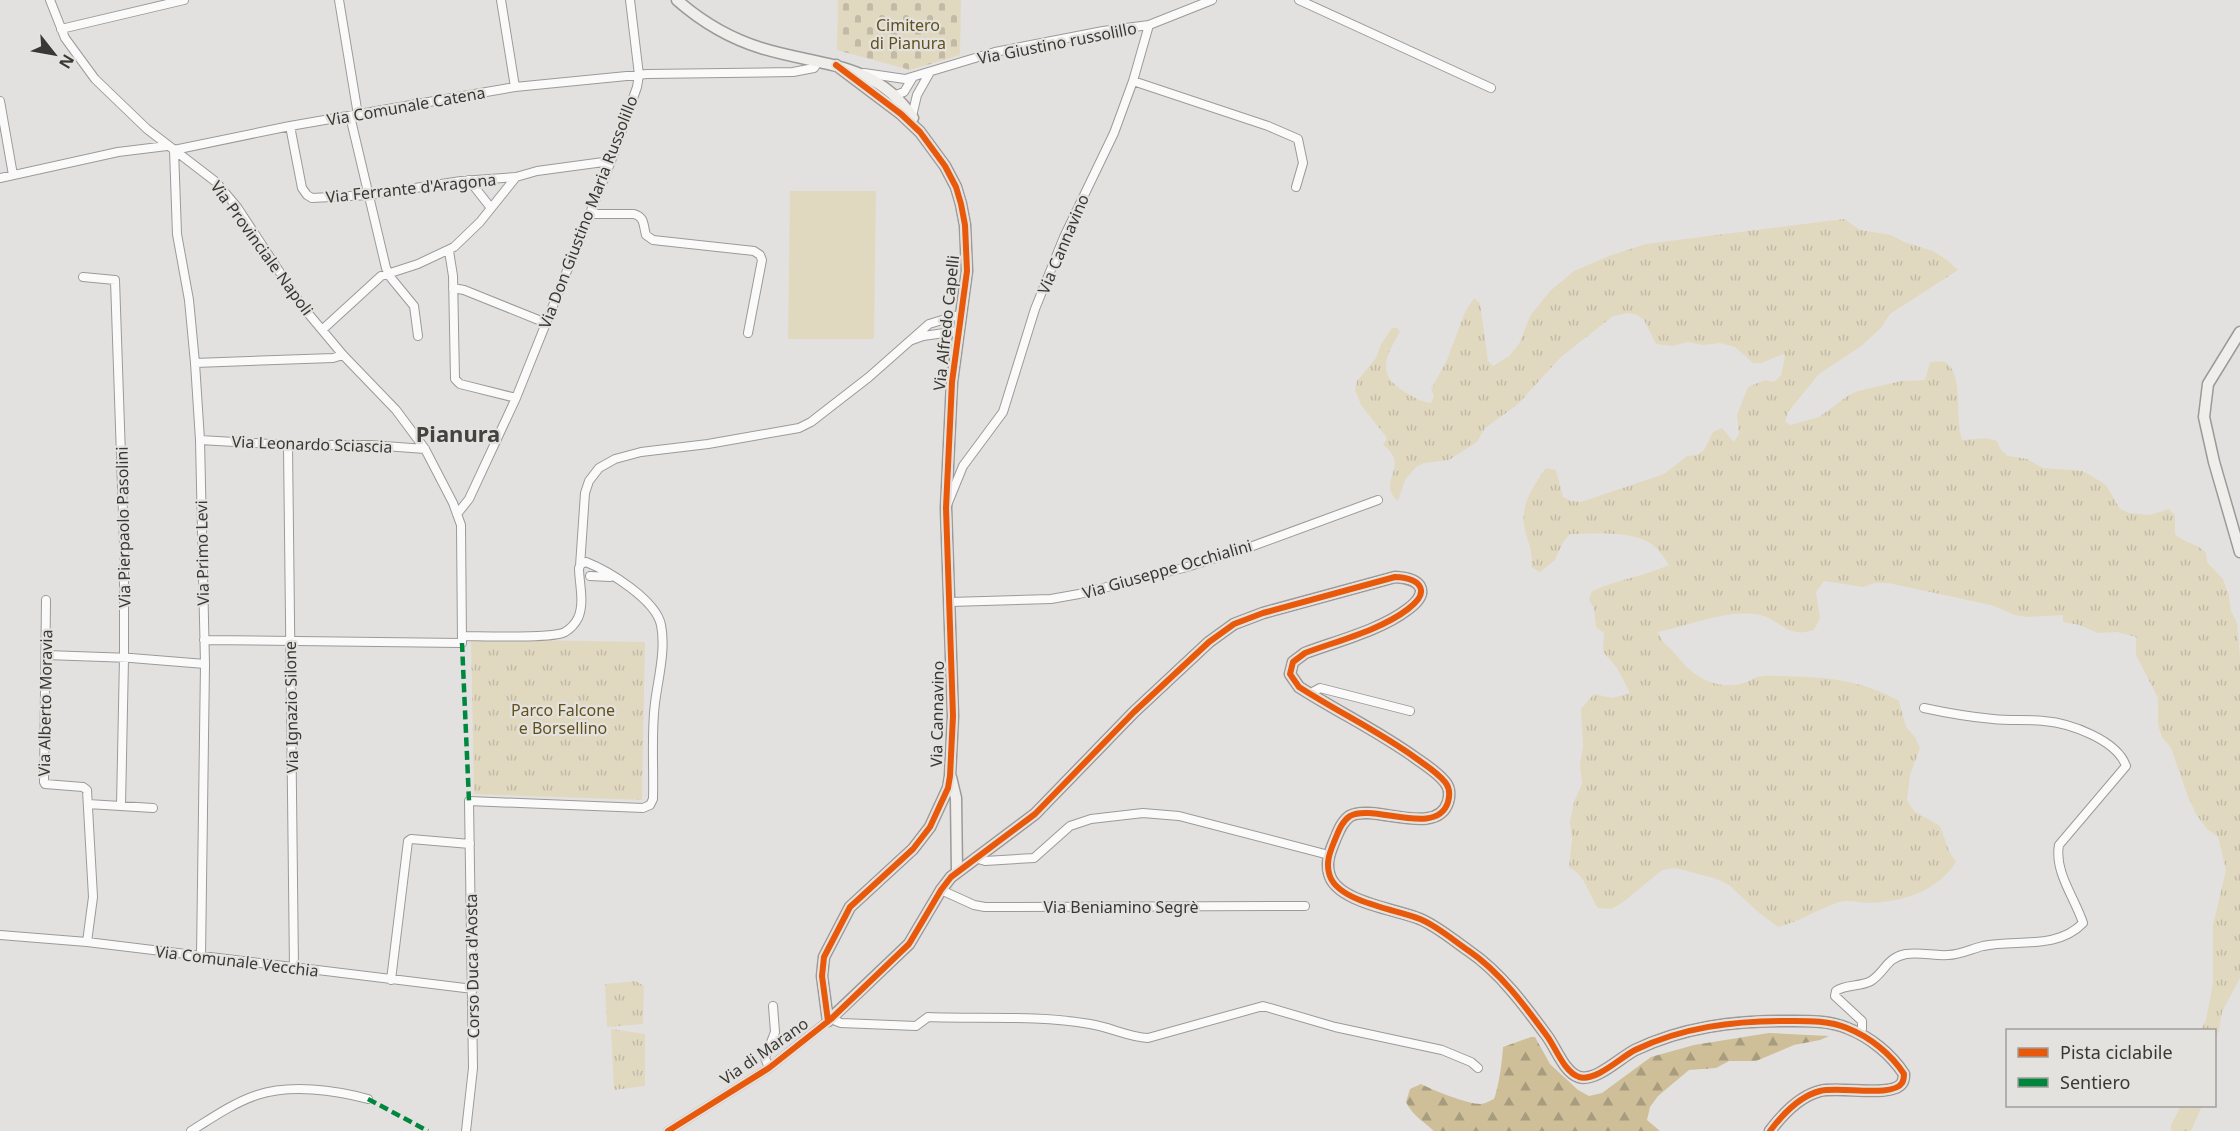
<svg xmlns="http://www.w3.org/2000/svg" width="2240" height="1131" viewBox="0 0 2240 1131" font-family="'Noto Sans',sans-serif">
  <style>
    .grass { fill: url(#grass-tufts) }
    .forest { fill: url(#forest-firs) }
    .cemetery { fill: url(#cemetery-stones) }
    .garden { fill: #e1d8c0 }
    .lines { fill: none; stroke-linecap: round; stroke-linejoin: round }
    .street-casing { stroke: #9c9a99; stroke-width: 10 }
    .secondary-casing { stroke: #9c9a99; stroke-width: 13 }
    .street { stroke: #fbfafa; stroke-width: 8 }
    .secondary { stroke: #efeeeb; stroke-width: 10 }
    .quiet { stroke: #00873e; stroke-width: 4.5; stroke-dasharray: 9 4.5; stroke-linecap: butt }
    .cycleway-casing { stroke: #e4e2de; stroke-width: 10 }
    .cycleway { stroke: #e8590c; stroke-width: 6 }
    .labels { text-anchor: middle; stroke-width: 4.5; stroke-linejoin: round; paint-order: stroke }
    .park-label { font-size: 16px; fill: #62501c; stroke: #e4e2de }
    .street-label { font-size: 16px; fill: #383836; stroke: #e4e2de }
    .district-label { font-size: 22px; font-weight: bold; fill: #44433f; stroke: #e4e2de }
  </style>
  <defs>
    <pattern id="grass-tufts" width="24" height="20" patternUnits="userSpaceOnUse" patternTransform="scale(1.5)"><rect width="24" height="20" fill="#e1d8c0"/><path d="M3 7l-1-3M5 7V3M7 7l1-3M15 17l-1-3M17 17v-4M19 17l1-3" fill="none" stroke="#c2baa6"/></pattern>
    <pattern id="forest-firs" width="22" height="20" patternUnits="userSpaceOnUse" patternTransform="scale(1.5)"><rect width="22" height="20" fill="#cebf99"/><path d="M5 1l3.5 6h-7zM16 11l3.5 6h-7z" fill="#a89c7e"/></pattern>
    <pattern id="cemetery-stones" width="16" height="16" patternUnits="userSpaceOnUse" patternTransform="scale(1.5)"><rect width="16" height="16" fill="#e1d8c0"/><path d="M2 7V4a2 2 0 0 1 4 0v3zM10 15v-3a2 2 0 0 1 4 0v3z" fill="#c2baa6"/></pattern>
  </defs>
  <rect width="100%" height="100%" fill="#e3e1df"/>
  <path class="grass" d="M1844 219 1860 230 1891 235 1904 242 1933 251 1947 260 1958 270 1890 314 1881 328 1860 347 1819 374 1788 412 1785 422 1791 425 1819 417 1849 395 1858 391 1901 381 1925 380 1930 362C1935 362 1944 360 1948 364 1963 378 1955 420 1962 440 1975 440 1984 436 1997 441L2001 450 2008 456 2027 459 2043 468 2082 471 2090 475 2106 485 2120 509 2129 513 2150 515 2169 509 2175 516V534C2184 543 2197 543 2206 553L2207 562 2223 579 2229 596 2231 611 2237 623 2240 657V978L2222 1012 2219 1030 2215 1040 2214 1030H2201L2206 1020 2213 983V925L2226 870 2218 837 2207 829 2196 814 2188 797 2171 748 2162 737 2158 725V698L2136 655V637L2117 632 2098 633 2079 625 2063 622V615L2027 617 2015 615 1991 605 1888 583H1875L1863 587 1824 581 1816 592 1820 618 1814 630C1784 640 1780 616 1754 614 1722 611 1688 626 1658 632 1664 647 1669 645 1677 656 1693 677 1717 691 1744 683 1749 682 1753 678 1757 677 1765 675 1776 676 1784 676 1826 677 1862 680 1899 701L1906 727 1915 737 1920 748 1910 775 1907 800 1914 811 1940 826 1949 851 1956 862C1939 890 1903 902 1871 903 1861 903 1849 899 1839 902 1818 909 1799 922 1778 927L1758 912 1729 885 1717 879 1676 868 1662 870 1622 903 1611 909 1598 908C1587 892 1587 877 1569 867L1572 839 1570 821 1574 802 1582 784 1580 765 1583 746 1581 709 1594 694 1612 698 1630 693 1617 668 1603 652 1604 633 1596 627 1594 608 1589 600 1592 591C1617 580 1644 576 1669 565 1665 559 1660 551 1654 546 1635 530 1594 534 1570 534L1563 542 1555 560 1540 572 1531 567C1534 552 1528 544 1525 530 1519 505 1533 487 1546 468L1556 470 1563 497 1572 501 1581 502 1664 474 1687 456 1697 455 1704 450 1713 432 1722 428 1734 442 1739 434 1737 415 1748 387 1765 380 1774 382 1781 375 1785 357 1784 354 1761 363H1753L1735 347 1720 343 1703 345 1688 342 1672 346 1656 344 1644 320 1637 315 1629 313 1613 316 1561 357 1517 405 1485 428 1477 442 1449 460 1424 463 1416 467 1405 480 1398 501C1375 481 1412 467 1383 445L1387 438 1361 405 1355 390 1357 381 1376 358 1381 344 1392 328H1397L1400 332C1386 356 1375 374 1405 392 1414 397 1421 402 1431 403L1434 396 1431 389 1447 360 1465 312 1474 298 1480 303 1488 361 1493 366 1509 356 1519 344 1530 316 1550 291 1574 271 1609 256 1646 244Z
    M471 639 645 642 642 800 474 794Z
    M636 981 644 986 643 1024 607 1027 605 984Z
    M611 1029 645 1034V1086L614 1090Z
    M2181 1106H2202L2191 1131H2171V1125Z"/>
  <path class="forest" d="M1769 1033 1829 1036 1820 1040 1794 1045 1756 1061H1729L1716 1068 1689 1070 1658 1096 1650 1107 1647 1120 1660 1131H1434C1423 1121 1412 1115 1406 1102L1410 1089 1421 1084C1432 1090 1468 1104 1480 1104 1485 1104 1489 1101 1494 1099 1499 1085 1502 1063 1503 1047L1531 1037H1535L1550 1064 1578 1090 1589 1096 1602 1093 1651 1057 1694 1045Z"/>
  <path class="cemetery" d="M838 0H961L960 55 910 70 837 50Z"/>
  <path class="garden" d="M790 191H876L874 339H788Z"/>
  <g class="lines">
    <defs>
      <path id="street" d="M50 0 65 38 95 79 147 129 216 182 237 207 302 306 343 355 396 410 425 449 453 503 461 525 462 643 204 640
        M339 0 358 115
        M501 0 515 87
        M1299 0 1491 88
        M61 29 184 0
        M864 73 905 79 995 52 1103 31 1149 25 1212 0
        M1133 81 1268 126 1298 139 1303 163 1296 187
        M893 96 904 92 913 77
        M0 101 13 175
        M350 116 386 268 391 278 414 306 418 336
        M912 116 917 95 930 72
        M290 126 302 188 307 195 312 198 369 195 461 181 516 177
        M174 150 177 234 189 300 195 363 200 440 205 664 201 957
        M174 150 290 126 515 87 647 74 793 72 814 68 818 62
        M0 178 118 152 167 146
        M469 180 491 208
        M590 214H634C645 217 643 225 646 235L653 240 754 251 760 255 762 260 748 333
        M449 251 453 276 455 379 460 384 516 398
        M83 277 115 280 124 544V658L121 806
        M453 288 464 290 546 323
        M322 330 381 276 418 264 454 247 480 222 516 177 537 171 611 161
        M912 340 923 336 959 331
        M195 363 333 358 343 355
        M200 440 288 445H371L425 449
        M288 445 294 968
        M947 505 963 466 1003 412 1035 309 1064 237 1114 133 1133 81 1149 25
        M457 514 469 499 516 398 611 161 637 87 639 75 630 0
        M580 566 585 493 589 481 599 468 615 459 641 452 708 444 799 428 811 422 869 377 929 324 962 314
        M590 576 610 577
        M46 600 44 782 45 784 83 787 87 790 93 897 87 942
        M950 602 1051 599 1079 594 1187 567 1250 547 1378 500
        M462 636C481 636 552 639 565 632 570 629 575 624 578 618 585 603 579 583 579 568L581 564 586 562C609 571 656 600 661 625 666 650 658 679 655 703 651 734 654 767 653 799L650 805 643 808 469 801 473 1068 466 1131
        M46 655 131 658 205 664
        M1309 694 1320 688 1410 711
        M88 804 153 808
        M975 858 985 861 1034 858 1070 826 1091 819 1143 813 1179 816 1325 854
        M941 890 974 905 985 907 1305 906
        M0 935 87 942 473 989
        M391 980 408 841 411 839 470 844
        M831 1019 841 1023 916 1026 928 1017C981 1019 1037 1015 1090 1024 1110 1027 1128 1037 1148 1038L1263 1006 1335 1027 1442 1050 1471 1062 1478 1068
        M1858 1033 1862 1029V1021L1835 996 1836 991C1846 984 1860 987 1871 981 1886 971 1886 958 1906 954 1921 952 1934 956 1948 955 1960 955 1971 949 1983 946 2016 939 2057 950 2083 923 2075 898 2054 872 2059 845L2126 766C2117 740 2070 723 2044 721 2028 719 2010 721 1993 719 1970 717 1947 713 1924 708
        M769 1068 765 1058 775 1032 773 1006
        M191 1131C212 1118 233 1103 257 1095 290 1084 335 1090 368 1099
        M668 1131 769 1068 828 1021"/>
      <path id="secondary" d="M677 0C702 22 729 38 761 48 818 66 876 61 913 118
        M2240 332 2208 384 2204 417 2214 462 2240 552
        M951 777 956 798 957 872
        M828 1021 909 944 941 890 951 877 1035 814 1134 712 1209 642 1234 624 1263 613 1395 577C1420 578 1432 591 1408 609 1381 630 1337 641 1305 653L1293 662 1290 674 1299 687C1338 712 1380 732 1417 759 1427 766 1438 773 1445 782 1450 788 1450 795 1448 802 1437 838 1373 803 1350 816 1341 822 1338 833 1334 842 1330 852 1326 862 1329 873 1335 902 1396 909 1420 919 1437 926 1453 940 1469 951 1500 972 1525 1006 1547 1036 1556 1048 1564 1072 1579 1077 1596 1082 1621 1057 1635 1050 1683 1027 1733 1021 1785 1021 1805 1021 1828 1020 1847 1028 1870 1037 1891 1054 1904 1074 1904 1077 1904 1080 1902 1083 1893 1098 1839 1086 1820 1091 1800 1096 1782 1115 1770 1131
        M828 1021 822 976 824 957 850 907 913 849 930 827 948 788 950 776 953 716 946 508 952 382 967 271 965 225 961 204 956 187 945 166 920 132 901 114 836 65"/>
    </defs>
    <use href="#street" class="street-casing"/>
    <use href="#secondary" class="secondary-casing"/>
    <use href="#street" class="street"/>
    <use href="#secondary" class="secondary"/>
    <path class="quiet" d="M462 643 469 801
      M368 1099 428 1131"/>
    <defs>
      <path id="cycleway" d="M828 1021 822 976 824 957 850 907 913 849 930 827 948 788 950 776 953 716 946 508 952 382 967 271 965 225 961 204 956 187 945 166 920 132 901 114 836 65
        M668 1131 769 1068 831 1019 909 944 941 890 951 877 1035 814 1134 712 1209 642 1234 624 1263 613 1395 577C1420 578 1432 591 1408 609 1381 630 1337 641 1305 653L1293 662 1290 674 1299 687C1338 712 1380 732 1417 759 1427 766 1438 773 1445 782 1450 788 1450 795 1448 802 1437 838 1373 803 1350 816 1341 822 1338 833 1334 842 1330 852 1326 862 1329 873 1335 902 1396 909 1420 919 1437 926 1453 940 1469 951 1500 972 1525 1006 1547 1036 1556 1048 1564 1072 1579 1077 1596 1082 1621 1057 1635 1050 1683 1027 1733 1021 1785 1021 1805 1021 1828 1020 1847 1028 1870 1037 1891 1054 1904 1074 1904 1077 1904 1080 1902 1083 1893 1098 1839 1086 1820 1091 1800 1096 1782 1115 1770 1131"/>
    </defs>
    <use href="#cycleway" class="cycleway-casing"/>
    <use href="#cycleway" class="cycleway"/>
  </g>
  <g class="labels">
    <g class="park-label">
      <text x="908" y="31">Cimitero<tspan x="908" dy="18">di Pianura</tspan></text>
      <text x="563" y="716">Parco Falcone<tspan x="563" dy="18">e Borsellino</tspan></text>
    </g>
    <g class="street-label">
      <text transform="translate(1057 43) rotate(-11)" y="6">Via Giustino russolillo</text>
      <text transform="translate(406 106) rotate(-10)" y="6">Via Comunale Catena</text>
      <text transform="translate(411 188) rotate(-6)" y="6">Via Ferrante d'Aragona</text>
      <text transform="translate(588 212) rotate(-69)" y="6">Via Don Giustino Maria Russolillo</text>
      <text transform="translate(1063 244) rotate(-67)" y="6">Via Cannavino</text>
      <text transform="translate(262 248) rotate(54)" y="6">Via Provinciale Napoli</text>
      <text transform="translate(946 323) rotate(-84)" y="6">Via Alfredo Capelli</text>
      <text transform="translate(312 444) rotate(2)" y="6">Via Leonardo Sciascia</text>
      <text transform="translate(123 527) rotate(-91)" y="6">Via Pierpaolo Pasolini</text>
      <text transform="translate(202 553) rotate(-91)" y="6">Via Primo Levi</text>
      <text transform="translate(1167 569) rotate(-16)" y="6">Via Giuseppe Occhialini</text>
      <text transform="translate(45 703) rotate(-89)" y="6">Via Alberto Moravia</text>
      <text transform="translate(291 707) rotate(-91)" y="6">Via Ignazio Silone</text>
      <text transform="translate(937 714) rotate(-89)" y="6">Via Cannavino</text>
      <text x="1121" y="913">Via Beniamino Segrè</text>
      <text transform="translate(237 961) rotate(7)" y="6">Via Comunale Vecchia</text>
      <text transform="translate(472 966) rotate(-91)" y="6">Corso Duca d'Aosta</text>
      <text transform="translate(764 1051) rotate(-35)" y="6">Via di Marano</text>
    </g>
    <g class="district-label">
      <text x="458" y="442">Pianura</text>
    </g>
  </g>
  <rect x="2006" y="1029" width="210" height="78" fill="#e4e2de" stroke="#9f9e9b" stroke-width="1.5"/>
  <rect x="2018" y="1048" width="30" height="9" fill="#e8590c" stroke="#9f9e9b" stroke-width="1.5"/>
  <text x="2060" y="1059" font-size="18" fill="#383836">Pista ciclabile</text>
  <rect x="2018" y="1078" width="30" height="9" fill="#00873e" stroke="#9f9e9b" stroke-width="1.5"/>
  <text x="2060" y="1089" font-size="18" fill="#383836">Sentiero</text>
  <g transform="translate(54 54) rotate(121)" stroke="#e4e2de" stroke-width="4.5" paint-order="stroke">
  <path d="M0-4.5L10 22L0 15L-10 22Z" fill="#383836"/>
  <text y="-9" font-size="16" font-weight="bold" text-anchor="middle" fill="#383836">N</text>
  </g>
</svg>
